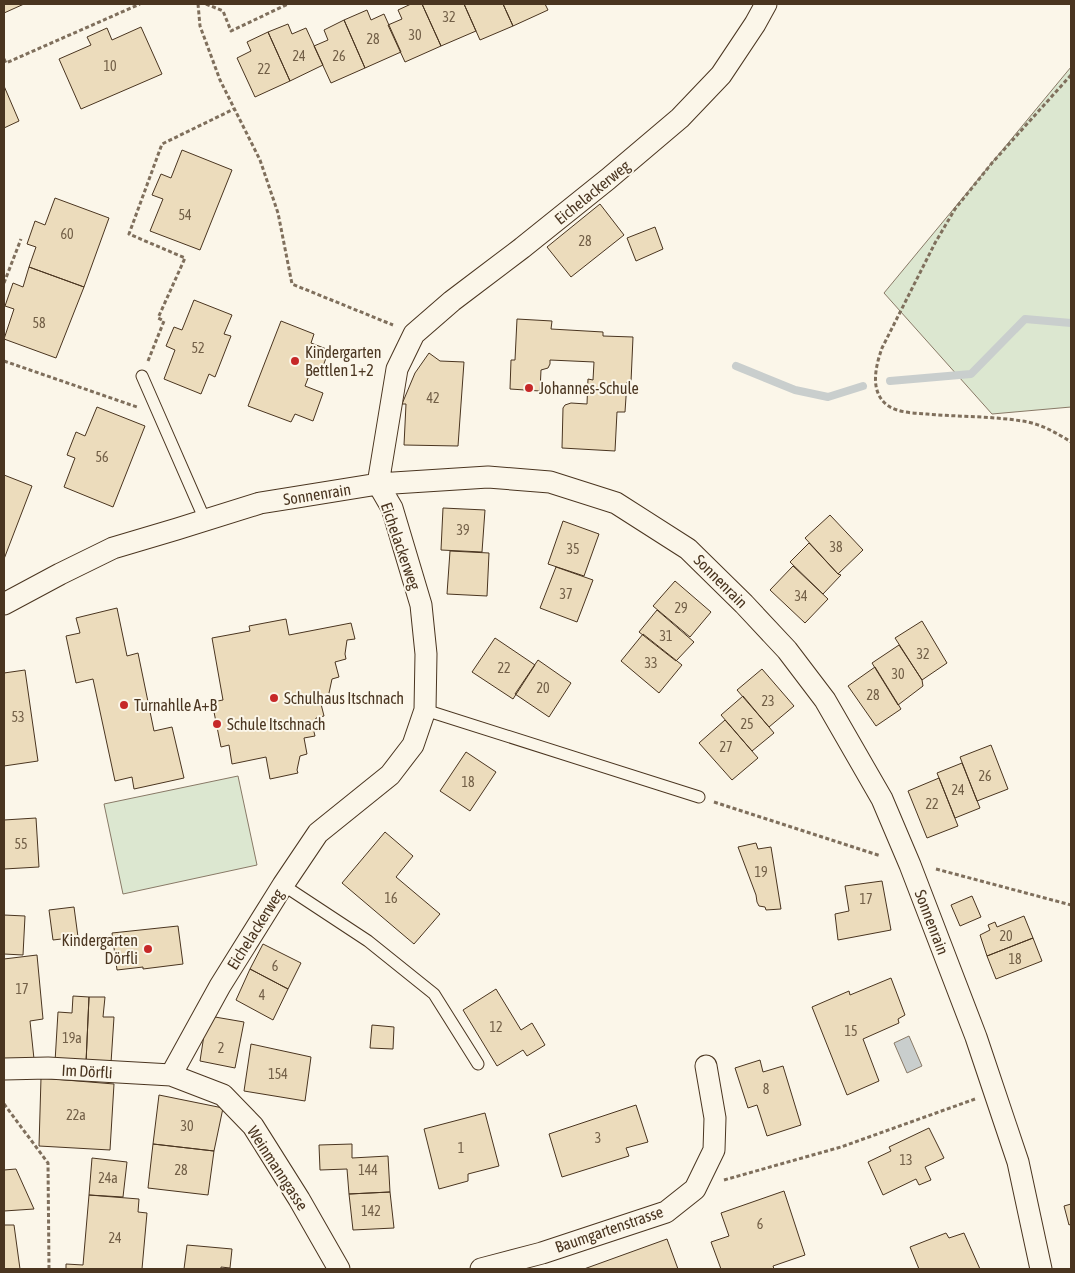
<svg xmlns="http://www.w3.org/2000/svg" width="1075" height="1273" viewBox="0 0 1075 1273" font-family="'Asap Condensed',sans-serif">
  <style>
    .green { fill: #dce7d0; stroke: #887966 }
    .water { fill: #c9cecd; stroke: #887966 }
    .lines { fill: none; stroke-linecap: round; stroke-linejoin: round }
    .stream { stroke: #c9cecd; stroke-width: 8 }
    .building { fill: #ecdcbc; stroke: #4a3520 }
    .lane-casing { stroke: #4a3520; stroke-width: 13 }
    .street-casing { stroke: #4a3520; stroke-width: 23 }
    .path { stroke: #7f6f5c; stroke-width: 3; stroke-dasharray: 4 2.5; stroke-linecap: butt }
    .lane { stroke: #fbf6e9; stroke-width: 11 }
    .street { stroke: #fbf6e9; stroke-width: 21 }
    .poi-dot { fill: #c62828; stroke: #fbf6e9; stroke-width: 2 }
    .labels { text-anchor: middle; stroke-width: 4; stroke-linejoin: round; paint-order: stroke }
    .number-label { font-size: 14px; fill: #725f47 }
    .street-label { font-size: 16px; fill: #4a3520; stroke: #fbf6e9 }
    .poi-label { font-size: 16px; fill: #4a3520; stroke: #fbf6e9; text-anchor: start }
  </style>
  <rect width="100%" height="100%" fill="#fbf6e9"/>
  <path class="green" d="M1071 67V407L992 414 884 293Z
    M238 776 257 865 123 894 104 804Z"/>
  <path class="water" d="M909 1036 922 1066 907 1073 894 1043Z"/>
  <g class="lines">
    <path class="stream" d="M736 366 795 390 828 397 863 386
      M890 381 971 374 1025 319 1071 323"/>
  </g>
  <path class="building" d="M4 4H24L4 13Z
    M411 4H422L441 46 405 62 388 25 402 19 398 10Z
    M422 4H464L476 31 441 46Z
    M464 4H503L513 26 480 40Z
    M503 4H545L548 10 513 26Z
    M367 10 371 20 384 14 401 52 365 68 344 20Z
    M344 20 365 68 331 83 314 46 328 40 324 30Z
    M288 24 292 34 306 28 323 65 290 81 268 32Z
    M141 27 162 74 81 109 59 59 91 45 87 37 107 28 112 40Z
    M268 32 290 81 255 97 237 58 251 51 247 42Z
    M4 86 19 121 4 128Z
    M182 150 232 170 200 250 150 231 163 199 152 195 161 174 171 178Z
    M55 198 109 218 84 287 29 267 36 247 27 244 35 221 45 225Z
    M600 204 624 235 571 277 547 247Z
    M655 227 663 249 636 261 627 238Z
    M29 267 84 287 56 358 4 339 14 309 5 306 13 283 23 287Z
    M194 300 232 315 224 334 231 336 215 377 209 374 201 394 164 379 175 350 166 346 174 327 182 330Z
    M517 319 552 321 551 329 603 332V336L633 337 631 382H627L625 412H617L615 451 562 448 563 408 565 405 571 403 587 404 588 379 593 380 594 362 550 360V364L548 368 541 370 540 391 510 389 511 360H515Z
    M281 321 314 334 311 343 329 350 319 377 310 373 305 386 323 393 313 421 295 414 291 422 248 406Z
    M429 353 440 361 464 362 458 446 404 445 406 404H402L415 373Z
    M97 407 145 426 113 507 64 487 75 458 67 455 76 432 85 436Z
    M4 475 32 486 4 559Z
    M443 508 485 510 482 552 441 550Z
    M830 515 863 550 838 574 805 538Z
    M563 521 599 534 584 576 548 564Z
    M809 543 838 574 841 575 823 594 790 562Z
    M450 551 489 553 487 596 447 594Z
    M793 566 828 599 805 623 770 590Z
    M556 567 593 580 577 622 540 608Z
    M675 581 711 612 690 637 653 606Z
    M117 608 127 656 138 653 154 731 172 727 184 778 134 789 132 777 115 781 93 679 76 683 66 636 80 633 76 618Z
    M657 610 694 642 676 661 639 632Z
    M286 619 289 635 351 623 355 639 347 640 345 654 346 659 335 662 339 677 332 679 329 693 330 697 320 700 324 716 316 718 314 732 315 736 304 738 307 754 300 756 297 770 298 773 270 779 266 757 232 764 229 745 221 747 212 702 223 700 212 638 250 631 249 626Z
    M922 621 947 663 922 680 895 638Z
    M643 634 682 665 659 693 621 661Z
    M495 638 535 665 513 699 472 672Z
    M899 645 922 680 923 686 898 705 872 663Z
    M538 660 571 683 549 717 515 694Z
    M875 667 901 709 876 726 848 686Z
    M762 669 794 706 769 727 737 690Z
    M25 670 38 761 4 766V673Z
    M743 696 774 733 752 751 721 715Z
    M725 720 758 758 732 780 699 743Z
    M991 745 1008 789 977 801 960 757Z
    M466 752 496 772 470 811 440 791Z
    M962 763 980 808 955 818 937 773Z
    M939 778 958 826 927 838 908 791Z
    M36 818 39 867 4 869V820Z
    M385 832 413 856 396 877 440 914 414 944 342 883Z
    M756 843 758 849 771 847 781 909 766 910 765 907 759 906 757 902 756 895 738 847Z
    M882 881 891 930 838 940 835 914 849 911 845 886Z
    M972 896 981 917 960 926 951 905Z
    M74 907 78 937 53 940 49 910Z
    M4 915 25 916 23 955 4 954Z
    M1024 916 1033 938 987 956 980 935 990 930 988 925 995 922 997 927Z
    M178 926 183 964 143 969V967L117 970 112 933Z
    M1033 938 1042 961 996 979 987 956Z
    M263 944 301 963 288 989 250 969Z
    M37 955 43 1019 30 1021 34 1059 4 1062V959Z
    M250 969 288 989 273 1020 236 1000Z
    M891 978 905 1015 898 1019 899 1023 863 1039 879 1081 847 1095 812 1007 849 991 850 995Z
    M496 989 521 1030 532 1023 545 1045 527 1056 523 1050 497 1066 463 1010Z
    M73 996 89 997 86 1063 55 1062 58 1012 72 1013Z
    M89 997H105L103 1017H114L111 1063H86Z
    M215 1017 244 1022 235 1068 200 1061 204 1035Z
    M372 1025 394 1027 393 1049 370 1048Z
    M251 1044 311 1057 305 1101 244 1091Z
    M760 1060 763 1072 783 1066 801 1125 767 1136 757 1105 748 1108 735 1068Z
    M41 1078 114 1084 110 1150 39 1146Z
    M159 1095 223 1108 214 1151 153 1144Z
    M636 1105 648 1142 626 1148 629 1156 562 1177 549 1134Z
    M485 1113 499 1166 468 1174V1181L439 1189 424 1129Z
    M929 1128 944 1158 925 1167 931 1180 919 1185 916 1179 883 1195 868 1162 891 1151 889 1147Z
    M153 1144 214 1151 208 1195 148 1188Z
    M352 1144V1158L388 1156 390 1192 349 1194 347 1169 320 1170 319 1145Z
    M92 1158 127 1162 123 1197 89 1195Z
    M16 1169 34 1209 4 1211V1170Z
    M784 1191 805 1255 773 1266 774 1269H721L711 1242 729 1236 721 1213Z
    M390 1192 394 1228 353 1230 349 1194Z
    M89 1195 139 1199 138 1212 147 1213 142 1269H66V1264L83 1265Z
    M1071 1204V1224L1069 1225 1064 1206Z
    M4 1225H14L20 1269H4Z
    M946 1233 949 1238 964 1233 980 1269H919L910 1247Z
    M667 1239 678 1269H584Z
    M187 1245 232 1249 230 1268 221 1267V1269H184Z"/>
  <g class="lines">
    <defs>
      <path id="lane" d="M142 376 205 520
        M425 710 699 797
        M283 885 368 941 434 994 478 1064"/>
      <path id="street" d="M4 604 60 574 113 548 177 529 260 503 378 484 488 477 550 482 616 503 688 549 744 604 787 650 825 700 882 799 910 865 976 1037 1018 1162 1041 1269
        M4 1069 48 1068 171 1075 223 1095 253 1126 299 1199 339 1269
        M171 1075 220 986 283 885 318 833 390 775 413 745 425 710 426 654 421 605 392 508 378 484 397 369 414 334 452 301 522 248 608 179 680 118 721 75 755 24 766 4
        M481 1269 542 1253 666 1212 695 1189 714 1150 715 1118 706 1066"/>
    </defs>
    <use href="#lane" class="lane-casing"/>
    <use href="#street" class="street-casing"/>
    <path class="path" d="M198 4 200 26 220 80 260 160 278 213 292 284 393 325
      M206 4 223 11 231 31 288 4
      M4 59 6 63 140 4
      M1071 75 992 163 955 209 935 243 882 348C876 365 869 391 887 405 898 413 914 413 927 414 959 417 991 416 1022 421 1039 423 1057 433 1071 442
      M4 283 21 239
      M4 361 137 407
      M148 361 164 321 158 318 185 258 129 234 162 144 234 109
      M714 802 881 856
      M936 869 1071 905
      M4 1104 48 1163 49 1269
      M724 1180 841 1147 975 1099"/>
    <use href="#lane" class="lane"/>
    <use href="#street" class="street"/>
  </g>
  <g class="poi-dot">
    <circle cx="295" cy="361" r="5"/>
    <circle cx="529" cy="388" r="5"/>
    <circle cx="274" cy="698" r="5"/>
    <circle cx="124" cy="705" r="5"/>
    <circle cx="217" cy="724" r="5"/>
    <circle cx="148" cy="949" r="5"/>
  </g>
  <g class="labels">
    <g class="number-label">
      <text x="449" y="22">32</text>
      <text x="415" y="40">30</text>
      <text x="373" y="44">28</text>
      <text x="299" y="61">24</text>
      <text x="339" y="61">26</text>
      <text x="110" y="71">10</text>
      <text x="264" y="74">22</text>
      <text x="185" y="220">54</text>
      <text x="67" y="239">60</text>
      <text x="585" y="246">28</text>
      <text x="39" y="328">58</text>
      <text x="198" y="353">52</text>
      <text x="433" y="403">42</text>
      <text x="102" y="462">56</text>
      <text x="463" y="535">39</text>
      <text x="836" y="552">38</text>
      <text x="573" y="554">35</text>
      <text x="566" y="599">37</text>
      <text x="801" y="601">34</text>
      <text x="681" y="613">29</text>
      <text x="666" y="641">31</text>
      <text x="923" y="659">32</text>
      <text x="651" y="668">33</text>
      <text x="504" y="673">22</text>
      <text x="898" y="679">30</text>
      <text x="543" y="693">20</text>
      <text x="873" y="700">28</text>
      <text x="768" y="706">23</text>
      <text x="18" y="722">53</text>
      <text x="747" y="729">25</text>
      <text x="726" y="752">27</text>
      <text x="985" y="781">26</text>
      <text x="468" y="787">18</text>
      <text x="958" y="795">24</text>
      <text x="932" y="809">22</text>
      <text x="21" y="849">55</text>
      <text x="761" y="877">19</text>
      <text x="391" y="903">16</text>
      <text x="866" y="904">17</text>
      <text x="1006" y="941">20</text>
      <text x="1015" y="964">18</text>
      <text x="275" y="971">6</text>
      <text x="22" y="994">17</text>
      <text x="262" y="1000">4</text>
      <text x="496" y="1032">12</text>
      <text x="851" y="1036">15</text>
      <text x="72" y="1043">19a</text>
      <text x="221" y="1053">2</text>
      <text x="278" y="1079">154</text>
      <text x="766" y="1094">8</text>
      <text x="76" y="1120">22a</text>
      <text x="187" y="1131">30</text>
      <text x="598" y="1143">3</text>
      <text x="461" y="1153">1</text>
      <text x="906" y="1165">13</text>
      <text x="181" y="1175">28</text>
      <text x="368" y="1175">144</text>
      <text x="108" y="1183">24a</text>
      <text x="371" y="1216">142</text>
      <text x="760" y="1229">6</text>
      <text x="115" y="1243">24</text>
    </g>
    <g class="street-label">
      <text transform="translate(592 192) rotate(-39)" y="6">Eichelackerweg</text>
      <text transform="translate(317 494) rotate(-9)" y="6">Sonnenrain</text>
      <text transform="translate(401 546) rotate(71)" y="6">Eichelackerweg</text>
      <text transform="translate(721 581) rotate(45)" y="6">Sonnenrain</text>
      <text transform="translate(932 922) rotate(69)" y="6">Sonnenrain</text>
      <text transform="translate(255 929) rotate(-58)" y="6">Eichelackerweg</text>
      <text transform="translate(87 1071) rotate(3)" y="6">Im Dörfli</text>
      <text transform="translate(278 1168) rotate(57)" y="6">Weinmanngasse</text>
      <text transform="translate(609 1229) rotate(-19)" y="6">Baumgartenstrasse</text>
    </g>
    <g class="poi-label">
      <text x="305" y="358">Kindergarten<tspan x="305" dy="18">Bettlen 1+2</tspan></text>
      <text x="539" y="394">Johannes-Schule</text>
      <text x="284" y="704">Schulhaus Itschnach</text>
      <text x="134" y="711">Turnahlle A+B</text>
      <text x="227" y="730">Schule Itschnach</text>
      <text x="138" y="946" text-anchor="end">Kindergarten<tspan x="138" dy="18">Dörfli</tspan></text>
    </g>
  </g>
  <rect width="1075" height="1273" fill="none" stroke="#4a3520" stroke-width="10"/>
</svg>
